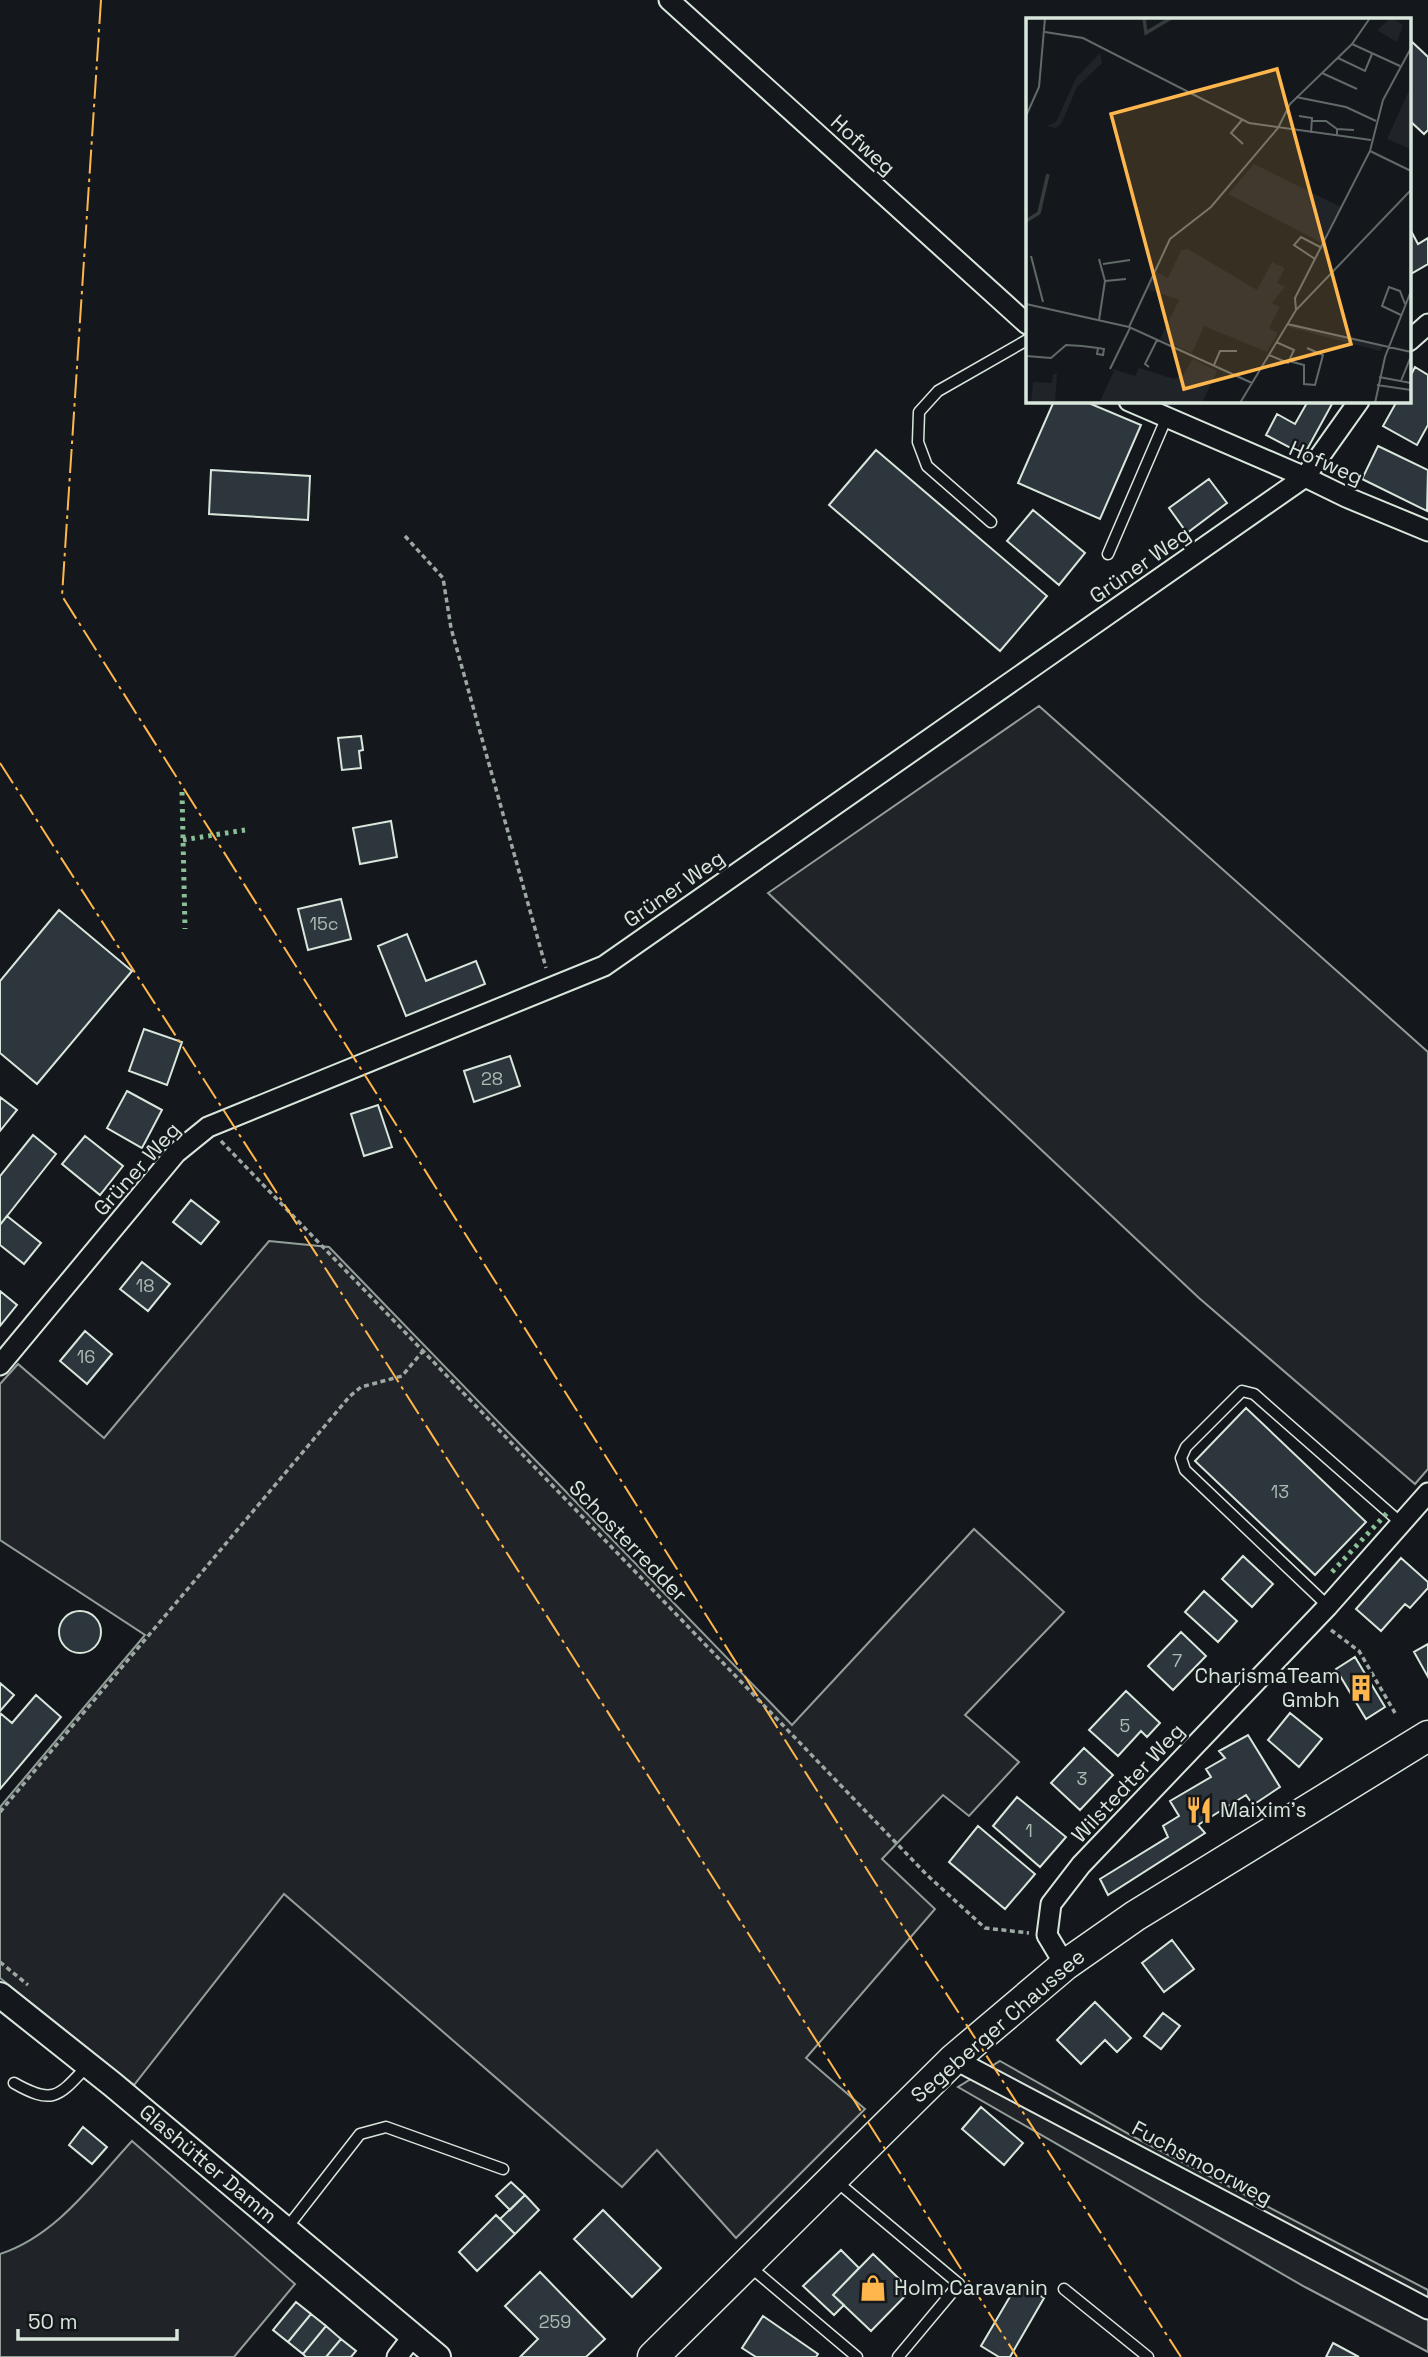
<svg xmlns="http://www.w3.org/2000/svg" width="1428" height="2357" viewBox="0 0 1428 2357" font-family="'Space Grotesk',sans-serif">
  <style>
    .green { fill: #202428; stroke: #939e99; stroke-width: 2 }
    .building { fill: #2c363c; stroke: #d8e6dc; stroke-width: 2 }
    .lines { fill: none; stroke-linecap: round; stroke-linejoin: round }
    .service-casing { stroke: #d8e6dc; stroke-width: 13 }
    .minor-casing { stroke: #d8e6dc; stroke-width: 23 }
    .tertiary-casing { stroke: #d8e6dc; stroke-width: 28 }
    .primary-casing { stroke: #d8e6dc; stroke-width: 33 }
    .path { stroke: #9da8a2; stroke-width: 3.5; stroke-dasharray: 5 3.5; stroke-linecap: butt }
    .service { stroke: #14181c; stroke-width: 10 }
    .minor { stroke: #14181c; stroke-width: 19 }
    .tertiary { stroke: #14181c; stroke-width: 24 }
    .primary { stroke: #14181c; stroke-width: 30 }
    .hedge { stroke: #8ac095; stroke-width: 5; stroke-dasharray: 3.5 5; stroke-linecap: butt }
    .power { stroke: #ffb74d; stroke-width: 2; stroke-dasharray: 24 5 3.5 5; stroke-linecap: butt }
    .labels { text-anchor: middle; stroke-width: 5; stroke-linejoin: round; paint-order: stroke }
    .number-label { font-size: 18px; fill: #adbab4 }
    .street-label { font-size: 21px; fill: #d8e6dc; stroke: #14181c }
    .poi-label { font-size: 21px; fill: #d8e6dc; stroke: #14181c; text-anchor: start }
    .inset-river { fill: none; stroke: #363b3e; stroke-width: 3.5 }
    .inset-road { fill: none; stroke: #626a69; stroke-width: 2 }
    .view { fill: #ffb74d; fill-opacity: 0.15; stroke: #ffb74d; stroke-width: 3.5 }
    .inset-edge { fill: none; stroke: #d8e6dc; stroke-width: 3.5 }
  </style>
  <rect width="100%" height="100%" fill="#14181c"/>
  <path class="green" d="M1039 706 1428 1052V1469L1415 1484 1199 1298 768 893Z
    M269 1241 329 1247 792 1725 974 1529 1064 1612 965 1715 1019 1762 969 1816 943 1795 882 1859 935 1909 806 2058 865 2109 736 2238 657 2150 622 2187 284 1894 134 2085 0 1978V1807L145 1635 0 1540V1384L18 1364 104 1438Z
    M1000 2061 1136 2138 1428 2290V2352L1305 2287 958 2087Z
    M132 2141 295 2284 234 2357H0V2254C56 2236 94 2182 132 2141Z"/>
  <path class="building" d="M1409 39 1428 57V130L1424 134 1409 120Z
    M1409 227 1418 244 1428 238V264L1409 275Z
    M1415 367 1428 375V425L1417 445 1383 426 1397 401H1409V379Z
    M1054 401H1084L1141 425 1100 519 1018 483Z
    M1308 401H1326L1332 404 1304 455 1266 435 1277 414 1295 424Z
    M1378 446 1428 470 1427 511 1362 479Z
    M876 450 1047 596 1000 651 829 505Z
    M211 470 310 476 308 520 209 514Z
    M1209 479 1227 503 1187 533 1169 508Z
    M1033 510 1085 553 1059 585 1007 541Z
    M361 736 363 750 359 751 361 768 342 770 338 738Z
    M391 821 397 857 360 864 353 828Z
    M341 899 351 939 308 950 298 909Z
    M59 910 132 971 37 1084 0 1053V981Z
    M407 934 426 981 476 961 485 984 406 1016 378 946Z
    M144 1029 182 1042 167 1085 129 1071Z
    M510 1056 520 1086 474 1102 464 1071Z
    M127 1091 162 1110 142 1148 107 1128Z
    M0 1097 17 1110 0 1131Z
    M378 1105 392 1147 364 1156 351 1114Z
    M33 1135 56 1154 0 1225V1176Z
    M85 1136 123 1166 100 1195 62 1164Z
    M191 1200 219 1222 201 1244 173 1222Z
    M7 1216 41 1243 24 1264 0 1245V1225Z
    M142 1262 170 1284 148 1311 120 1289Z
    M0 1291 17 1305 0 1326Z
    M85 1331 112 1354 87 1384 60 1361Z
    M1246 1408 1366 1522 1315 1575 1195 1461Z
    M1243 1556 1273 1584 1252 1607 1222 1579Z
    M1401 1558 1428 1582V1588L1410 1608 1405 1604 1381 1631 1356 1609Z
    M1204 1591 1237 1621 1218 1642 1185 1612Z
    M59 1632a21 21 0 1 1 42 0a21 21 0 1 1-42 0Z
    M1181 1632 1206 1656 1173 1690 1148 1666Z
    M1428 1644V1677L1414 1652Z
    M1355 1657 1385 1707 1366 1719 1336 1669Z
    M0 1683 14 1695 0 1711Z
    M1126 1691 1160 1723 1147 1737 1141 1731 1118 1756 1089 1730Z
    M36 1695 61 1717 0 1789V1713L12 1723Z
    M1290 1713 1322 1739 1299 1767 1268 1740Z
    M1248 1735 1280 1787 1253 1805 1246 1795 1198 1825 1205 1833 1108 1895 1100 1879 1168 1837 1163 1826 1179 1816 1170 1801 1211 1777 1206 1769 1225 1758 1219 1751Z
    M1084 1748 1113 1775 1080 1810 1051 1783Z
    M1017 1797 1066 1837 1040 1867 993 1826Z
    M978 1826 1035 1874 1005 1909 949 1862Z
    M1172 1940 1194 1969 1164 1992 1142 1963Z
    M1095 2002 1131 2038 1117 2052 1105 2040 1081 2064 1057 2040Z
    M1163 2013 1180 2026 1161 2049 1144 2036Z
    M981 2107 1023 2143 1004 2165 962 2129Z
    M83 2127 107 2147 92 2164 69 2145Z
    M511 2182 525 2195 510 2210 496 2196Z
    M525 2195 539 2210 515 2234 500 2219Z
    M603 2210 661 2268 632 2297 574 2239Z
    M496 2215 515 2234 477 2271 459 2252Z
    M841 2250 859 2268 833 2295 844 2305 834 2315 803 2286Z
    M873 2254 911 2290 871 2331 833 2295Z
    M540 2272 605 2339 586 2357H520L538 2339 505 2306Z
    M1018 2283 1044 2298 1010 2357H999L981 2346Z
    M296 2302 311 2314 288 2342 273 2330Z
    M311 2314 326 2326 303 2354 288 2342Z
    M763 2316 818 2354 816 2357H756L742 2348Z
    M326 2326 341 2339 326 2357H306L303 2354Z
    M341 2339 356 2351 351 2357H326Z
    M1333 2343 1359 2357H1326Z"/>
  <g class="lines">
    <defs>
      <path id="service" d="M991 522 927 466 918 442 919 412 938 391 1027 340
        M1108 554 1166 419
        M1328 1606 1185 1470 1181 1458 1186 1447 1242 1391 1254 1394 1401 1523
        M14 2083C54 2106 59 2096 88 2065
        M836 2181 959 2284 898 2357
        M286 2229 360 2134 386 2127 503 2169
        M748 2265 857 2357
        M1064 2289 1148 2357"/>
      <path id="minor" d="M669 0 1027 324
        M1409 341 1428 324
        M1129 401 1305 477 1346 497 1428 531
        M0 1365 176 1153 208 1127 604 966 1305 477 1359 401
        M1065 1965 1047 1935 1051 1904 1081 1865 1328 1606 1428 1493
        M954 2059 1428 2309
        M397 2357 413 2336"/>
      <path id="tertiary" d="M0 1995 112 2084 438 2357"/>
      <path id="primary" d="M653 2357 954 2059 1065 1965 1135 1916 1428 1736"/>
    </defs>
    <use href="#service" class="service-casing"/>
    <use href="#minor" class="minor-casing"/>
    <use href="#tertiary" class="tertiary-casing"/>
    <use href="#primary" class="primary-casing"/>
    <path class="path" d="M405 536 443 578 451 628 546 968
      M221 1141 927 1875 985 1928 1029 1933
      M1331 1630 1359 1651 1395 1713
      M0 1812 350 1396 361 1387 402 1376 423 1351
      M0 1962 28 1985"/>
    <use href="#service" class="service"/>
    <use href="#minor" class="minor"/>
    <use href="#tertiary" class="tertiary"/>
    <use href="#primary" class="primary"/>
    <path class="hedge" d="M182 792 185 929
      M183 840 245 830
      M1332 1572 1387 1513"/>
    <path class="power" d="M101 0 62 596 902 1925 1181 2357
      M0 763 387 1364 1017 2357"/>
  </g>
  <defs>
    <symbol id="building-bare" viewBox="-9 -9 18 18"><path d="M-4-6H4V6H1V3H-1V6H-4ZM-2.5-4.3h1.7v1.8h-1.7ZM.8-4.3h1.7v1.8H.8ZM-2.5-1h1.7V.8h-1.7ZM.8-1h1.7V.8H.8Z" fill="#ffb74d" stroke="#14181c" stroke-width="2.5" paint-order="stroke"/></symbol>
    <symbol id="restaurant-bare" viewBox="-9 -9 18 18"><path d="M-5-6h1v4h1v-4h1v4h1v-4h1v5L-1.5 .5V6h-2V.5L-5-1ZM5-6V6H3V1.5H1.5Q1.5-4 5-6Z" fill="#ffb74d" stroke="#14181c" stroke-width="2.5" paint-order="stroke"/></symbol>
    <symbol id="shop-bare" viewBox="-9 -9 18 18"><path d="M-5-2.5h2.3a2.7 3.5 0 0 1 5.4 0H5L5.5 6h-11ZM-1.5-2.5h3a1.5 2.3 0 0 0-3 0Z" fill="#ffb74d" stroke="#14181c" stroke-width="2.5" paint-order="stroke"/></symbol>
  </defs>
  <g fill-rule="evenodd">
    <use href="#building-bare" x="1342" y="1669" width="38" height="38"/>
    <use href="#restaurant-bare" x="1180" y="1791" width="38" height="38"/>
    <use href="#shop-bare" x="854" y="2269" width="38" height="38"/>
  </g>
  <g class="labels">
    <g class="number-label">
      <text x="324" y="930">15c</text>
      <text x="492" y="1085">28</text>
      <text x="145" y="1292">18</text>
      <text x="86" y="1363">16</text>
      <text x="1280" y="1498">13</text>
      <text x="1177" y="1667">7</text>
      <text x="1125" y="1732">5</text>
      <text x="1082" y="1785">3</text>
      <text x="1029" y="1837">1</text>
      <text x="555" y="2328">259</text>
    </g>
    <g class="street-label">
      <text transform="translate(863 145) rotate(42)" y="7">Hofweg</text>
      <text transform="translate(1326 463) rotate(24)" y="7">Hofweg</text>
      <text transform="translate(1140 565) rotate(-35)" y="7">Grüner Weg</text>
      <text transform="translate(674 889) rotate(-35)" y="7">Grüner Weg</text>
      <text transform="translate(137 1169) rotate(-48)" y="7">Grüner Weg</text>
      <text transform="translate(628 1541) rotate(46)" y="7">Schosterredder</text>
      <text transform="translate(1128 1783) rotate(-47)" y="7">Wilstedter Weg</text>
      <text transform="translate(998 2026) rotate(-41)" y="7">Segeberger Chaussee</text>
      <text transform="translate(1202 2163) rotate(28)" y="7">Fuchsmoorweg</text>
      <text transform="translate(208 2164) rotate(40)" y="7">Glashütter Damm</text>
    </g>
    <g class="poi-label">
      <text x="1340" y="1683" text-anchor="end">CharismaTeam<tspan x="1340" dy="24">Gmbh</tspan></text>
      <text x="1220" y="1817">Maixim's</text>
      <text x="894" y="2295">Holm Caravanin</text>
    </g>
  </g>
  <g transform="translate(1026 18)">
    <rect width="385" height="385" fill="#14181c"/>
    <path d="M365 0 377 7 371 24 351 12ZM74 35 76 45 51 69 35 106 30 110 20 108 30 104 50 60ZM385 68V129L384 131 361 121ZM228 146 315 189 296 225 202 176ZM162 231 231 272 246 244 259 250 251 265 259 269 246 285 254 289 243 310 252 315 241 334 178 308 166 335 134 321 153 282 121 271 130 254 142 260 155 232ZM266 305 284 310 358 327 354 333 262 309ZM167 341 191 353 176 385H73L88 353 83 350 109 358 113 350 148 361 157 357ZM27 356H31L29 385H5L7 364 26 365Z" fill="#202428"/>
    <path class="inset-river" d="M118 0 120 15 145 0M0 203 13 195 22 156"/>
    <path class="inset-road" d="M19 14 57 20 223 105 345 122M326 26 374 48M312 40 339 53 346 36M296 55 331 71M270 79 320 89 350 103M0 98 13 69 19 0M273 98 286 100 285 115M216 102 205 115 217 126M286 103H300L311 111M311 117V111L328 112M344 133 385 153M5 238 17 284M289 241 268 227 275 219 296 230M77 246 104 242M79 263 100 261M0 286 103 309 226 365M270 292 269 280 344 133 357 82 385 30M375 297 356 288 363 269 374 273 379 286M73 302 79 263 73 241M261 306 385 334M103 309 144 221 185 189 252 110 264 86 326 26 344 0M243 337 262 345 268 332 250 324M0 338 25 340 40 327 56 328 72 330 78 331 77 337 71 336 72 330M263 343 278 347V366L289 367 297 337 281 330M188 347 194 333H211M123 349 119 346 131 322M84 351 104 310M353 359 385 365M375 363 385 338M351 367 385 372M214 385 270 292 385 172M349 385 359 339 385 273"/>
    <path class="view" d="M251 51 325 326 158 371 85 96Z"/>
    <rect width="385" height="385" class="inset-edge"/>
  </g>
  <path d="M18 2329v10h159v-10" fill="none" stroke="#d8e6dc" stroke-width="3.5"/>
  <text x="28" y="2329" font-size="21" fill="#d8e6dc" stroke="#14181c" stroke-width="5" paint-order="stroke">50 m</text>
</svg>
